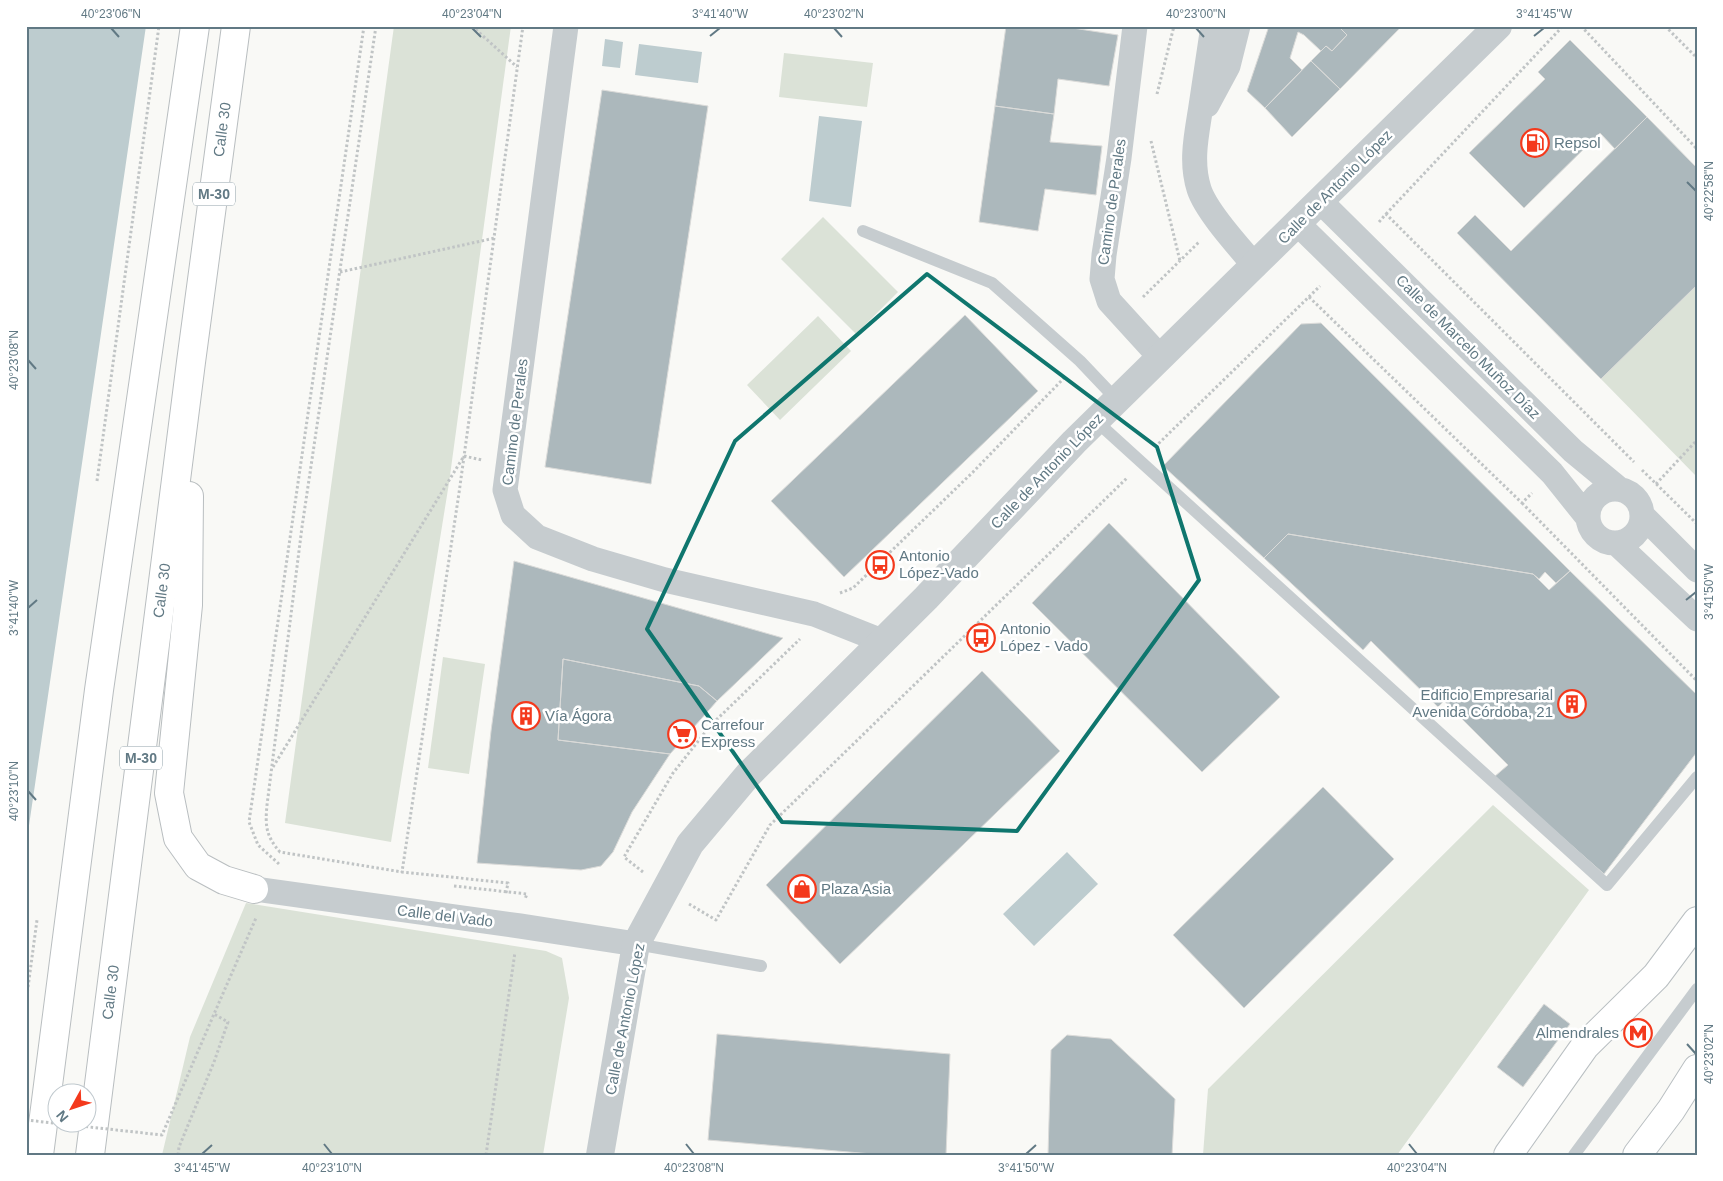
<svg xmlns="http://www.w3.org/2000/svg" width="1723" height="1181" viewBox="0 0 1723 1181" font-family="Helvetica,sans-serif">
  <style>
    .green { fill: #dbe2d7 }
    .water { fill: #bdcccf }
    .building { fill: #acb8bc; stroke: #dbdbd9 }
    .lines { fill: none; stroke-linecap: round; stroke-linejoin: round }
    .primary-casing { stroke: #b9bfc2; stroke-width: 30 }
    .motorway-casing { stroke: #b9bec0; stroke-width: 30 }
    .path { stroke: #c0c4c5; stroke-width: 3; stroke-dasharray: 2.5 2.5; stroke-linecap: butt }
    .service { stroke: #c6cccf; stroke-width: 12 }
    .minor { stroke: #c6cccf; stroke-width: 25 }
    .tertiary { stroke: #c6cccf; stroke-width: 28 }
    .primary { stroke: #fff; stroke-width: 28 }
    .motorway { stroke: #fff; stroke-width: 28 }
    .path-bridge { stroke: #c0c4c5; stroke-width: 3; stroke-dasharray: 2.5 2.5; stroke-linecap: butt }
    .marked { fill: none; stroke: #0f766e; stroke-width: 4; stroke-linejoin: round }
    .ticks { fill: none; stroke: #617984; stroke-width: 2 }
    .labels { text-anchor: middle; stroke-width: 5; stroke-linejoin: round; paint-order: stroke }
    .shield { fill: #fff; stroke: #90a1a9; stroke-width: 1 }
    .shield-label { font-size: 14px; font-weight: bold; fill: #617984 }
    .street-label { font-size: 15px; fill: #617984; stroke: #fff }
    .poi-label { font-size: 15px; fill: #617984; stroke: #fff; text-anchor: start }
    .neatline { fill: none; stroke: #617984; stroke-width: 2 }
    .ticks-label { font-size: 12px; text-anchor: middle; fill: #617984 }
  </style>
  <rect width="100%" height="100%" fill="#f9f9f6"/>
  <path class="green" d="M394 26H511L449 483 391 842 285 823Z
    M784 53 873 63 867 107 779 97Z
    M823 217 898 292 856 334 781 259Z
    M1697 285V477L1601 379Z
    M818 316 851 351 780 420 747 385Z
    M443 657 485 664 469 774 428 768Z
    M1493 805 1589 890 1397 1155H1203L1208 1089Z
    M246 903 546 951 562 958 569 998 543 1155H162L190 1037Z"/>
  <path class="water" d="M26 26H146L26 846Z
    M605 39 623 42 620 68 602 66Z
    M639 44 702 52 698 83 635 75Z
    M819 116 862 121 851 207 809 201Z
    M1067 852 1098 884 1034 946 1003 914Z"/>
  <path class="building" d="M1006 26H1066V27L1118 35 1109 86 1058 79 1054 114 995 106Z
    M1269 26H1338L1347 35 1332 51 1326 46 1321 51 1304 35 1298 32 1290 58 1302 70 1265 108 1247 91Z
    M1338 26H1402L1340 89 1311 61 1326 46 1332 51 1347 35Z
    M1570 40 1647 117 1615 149 1600 133 1524 208 1469 153 1545 79 1538 72Z
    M1311 61 1340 89 1292 137 1265 108Z
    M602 90 708 106 651 484 545 467Z
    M995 106 1054 114 1050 142 1102 146 1096 195 1045 189 1038 231 979 222Z
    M1647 117 1697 168V285L1601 379 1457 233 1475 215 1511 251Z
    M965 315 1038 391 844 577 771 501Z
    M1321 323 1570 571 1556 583 1545 572 1539 579 1533 574 1288 534 1264 558 1163 466 1301 324Z
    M1109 523 1280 697 1202 772 1032 603Z
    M1288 534 1533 574 1549 590 1570 571 1697 695V752L1604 874 1494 777 1508 765 1444 701 1438 707 1371 641 1363 650 1264 558Z
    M514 561 783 638 717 701 699 686 563 659 558 740 670 754 632 812 613 852 601 866 581 870 477 863 491 731Z
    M563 659 699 686 717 701 670 754 558 740Z
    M982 671 1060 751 840 964 766 885Z
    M1323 787 1394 859 1244 1008 1173 935Z
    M1544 1004 1570 1024 1523 1087 1497 1067Z
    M717 1034 950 1054 946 1155H884L708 1140Z
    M1067 1035 1111 1039 1175 1099 1172 1155H1048L1051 1050Z"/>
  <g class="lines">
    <defs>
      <path id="primary" d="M1508 1155 1585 1046 1656 976 1697 921
        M1637 1155 1671 1110 1697 1069"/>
      <g id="motorway">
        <path d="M189 496 188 605 169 793 178 838 198 866 224 880 254 889"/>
        <path d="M39 1155 99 690 195 26"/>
        <path id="s1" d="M90 1155 191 362 236 26"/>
      </g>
    </defs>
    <use href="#primary" class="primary-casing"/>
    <use href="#motorway" class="motorway-casing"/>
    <path class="path" d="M376 26 302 527 267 805C265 826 266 836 280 852L402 872
      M472 26 517 67
      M1581 26 1697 149
      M1665 26 1697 58
      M1157 94 1174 26
      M1151 141 1180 261
      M1386 214 1563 26
      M1379 222 1386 214 1634 462
      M340 272 495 238
      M1143 297 1199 242
      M1309 297 1522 503 1532 493
      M1155 447 1320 286
      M1642 470 1697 524
      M97 481 159 26
      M1656 484 1697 440
      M1522 503 1697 681
      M840 593 853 588 973 472 1065 377
      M273 767 464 456 482 460
      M279 864 258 845 249 822 364 26
      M643 872 624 857 673 773 711 725 800 639
      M454 886 527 894 525 899
      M506 893 508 883 402 872 459 493 523 26
      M689 904 716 920 770 825 1127 478
      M26 1002 37 920
      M178 1155 179 1147 214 1062 228 1022 214 1014 256 918
      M486 1155 515 952"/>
    <path class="service" d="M863 231 992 283 1080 361 1117 400
      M1096 421 1607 885 1697 777
      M636 944 761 966
      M1574 1155 1697 989"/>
    <path class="minor" d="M566 26 505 490 513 515 537 537 593 559 665 580 814 614 882 641
      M1135 26 1119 158 1104 255 1102 279 1109 301 1160 357
      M1213 26C1209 53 1205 79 1201 106 1197 133 1190 161 1199 189 1206 211 1239 247 1255 266
      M1207 105 1228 66 1238 26
      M1321 202 1573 451 1619 489
      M1298 224 1552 473 1588 518
      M1588 516a27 27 0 1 1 54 0a27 27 0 1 1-54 0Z
      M1642 515 1697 570
      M1616 543 1697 619
      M254 889 520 926 636 944"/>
    <path class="tertiary" d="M600 1155 636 944 690 844 748 775 926 598 1074 442 1498 26"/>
    <use href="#primary" class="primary"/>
    <use href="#motorway" class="motorway"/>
    <path class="path-bridge" d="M26 1120 162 1135 214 1014"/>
  </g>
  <path class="marked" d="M927 274 1157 447 1199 580 1017 831 782 822 647 629 735 441Z"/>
  <path class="ticks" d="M111 28 119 37M472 28 481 37M834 28 842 37M1196 28 1204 37M710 36 720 28M1534 36 1544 28M1687 182 1696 191M28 360 36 369M1686 600 1696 592M28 608 37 600M28 791 36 800M1687 1044 1696 1054M324 1144 332 1154M686 1144 694 1154M1409 1144 1417 1154M202 1154 212 1145M1026 1154 1036 1145"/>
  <defs>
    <symbol id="fuel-ring" viewBox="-11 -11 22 22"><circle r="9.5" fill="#fff" stroke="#f4391c" stroke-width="1.5"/><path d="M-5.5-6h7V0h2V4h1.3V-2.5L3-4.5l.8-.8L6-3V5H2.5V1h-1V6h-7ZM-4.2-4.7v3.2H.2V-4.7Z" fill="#f4391c"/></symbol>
    <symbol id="bus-ring" viewBox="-11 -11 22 22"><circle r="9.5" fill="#fff" stroke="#f4391c" stroke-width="1.5"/><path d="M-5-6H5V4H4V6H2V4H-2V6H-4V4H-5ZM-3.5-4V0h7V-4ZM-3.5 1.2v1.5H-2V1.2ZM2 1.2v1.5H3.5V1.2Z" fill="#f4391c"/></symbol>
    <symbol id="building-ring" viewBox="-11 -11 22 22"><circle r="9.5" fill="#fff" stroke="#f4391c" stroke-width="1.5"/><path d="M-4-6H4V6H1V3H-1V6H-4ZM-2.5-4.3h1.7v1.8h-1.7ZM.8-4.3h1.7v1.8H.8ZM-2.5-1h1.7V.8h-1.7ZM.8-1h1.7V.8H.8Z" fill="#f4391c"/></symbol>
    <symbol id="supermarket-ring" viewBox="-11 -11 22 22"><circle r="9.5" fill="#fff" stroke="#f4391c" stroke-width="1.5"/><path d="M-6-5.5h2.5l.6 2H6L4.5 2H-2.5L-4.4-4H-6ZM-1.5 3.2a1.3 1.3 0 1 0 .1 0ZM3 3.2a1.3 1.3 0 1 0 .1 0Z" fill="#f4391c"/></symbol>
    <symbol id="shop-ring" viewBox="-11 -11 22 22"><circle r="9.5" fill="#fff" stroke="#f4391c" stroke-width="1.5"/><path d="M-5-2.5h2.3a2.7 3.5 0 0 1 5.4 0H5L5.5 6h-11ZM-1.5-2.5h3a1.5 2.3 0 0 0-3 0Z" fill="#f4391c"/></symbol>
    <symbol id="metro-ring" viewBox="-11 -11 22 22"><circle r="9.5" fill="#fff" stroke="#f4391c" stroke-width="1.5"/><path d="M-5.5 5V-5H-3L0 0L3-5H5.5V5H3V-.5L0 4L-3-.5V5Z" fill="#f4391c"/></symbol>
  </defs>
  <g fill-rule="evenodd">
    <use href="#fuel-ring" x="1519" y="127" width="32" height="32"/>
    <use href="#bus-ring" x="864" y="549" width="32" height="32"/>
    <use href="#bus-ring" x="965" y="622" width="32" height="32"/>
    <use href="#building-ring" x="1556" y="688" width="32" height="32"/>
    <use href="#building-ring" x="510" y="700" width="32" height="32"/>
    <use href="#supermarket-ring" x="666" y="718" width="32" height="32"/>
    <use href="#shop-ring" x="786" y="873" width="32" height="32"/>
    <use href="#metro-ring" x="1622" y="1017" width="32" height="32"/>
  </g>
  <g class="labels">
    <g class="shield">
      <rect x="193" y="182.5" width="42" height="23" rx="4"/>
      <rect x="120" y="746.5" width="42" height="23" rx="4"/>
    </g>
    <g class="shield-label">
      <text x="214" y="199">M-30</text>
      <text x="141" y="763">M-30</text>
    </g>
    <g class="street-label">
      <text dy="5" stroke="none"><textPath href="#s1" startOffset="1034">Calle 30</textPath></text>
      <text transform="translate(1335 187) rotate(-45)" y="5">Calle de Antonio López</text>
      <text transform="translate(1112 202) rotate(-82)" y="5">Camino de Perales</text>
      <text transform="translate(1468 347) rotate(45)" y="5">Calle de Marcelo Muñoz Díaz</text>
      <text transform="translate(515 422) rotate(-83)" y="5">Camino de Perales</text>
      <text transform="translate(1047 471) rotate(-46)" y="5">Calle de Antonio López</text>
      <text dy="5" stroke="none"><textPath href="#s1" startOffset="569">Calle 30</textPath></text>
      <text transform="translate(445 916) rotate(7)" y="5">Calle del Vado</text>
      <text dy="5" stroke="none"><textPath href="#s1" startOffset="164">Calle 30</textPath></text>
      <text transform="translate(625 1019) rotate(-79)" y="5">Calle de Antonio López</text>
    </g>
    <g class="poi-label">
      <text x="1554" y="148">Repsol</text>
      <text x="899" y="561">Antonio<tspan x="899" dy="17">López-Vado</tspan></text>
      <text x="1000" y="634">Antonio<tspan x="1000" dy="17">López - Vado</tspan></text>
      <text x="1553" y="700" text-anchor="end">Edificio Empresarial<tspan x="1553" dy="17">Avenida Córdoba, 21</tspan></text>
      <text x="545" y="721">Vía Ágora</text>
      <text x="701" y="730">Carrefour<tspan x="701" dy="17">Express</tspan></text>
      <text x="821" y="894">Plaza Asia</text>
      <text x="1619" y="1038" text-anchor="end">Almendrales</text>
    </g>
  </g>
  <rect width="1723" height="1181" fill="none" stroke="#ffffff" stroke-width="55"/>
  <g transform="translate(72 1108) rotate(230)"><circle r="24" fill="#ffffff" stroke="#c0c9ce"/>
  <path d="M0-4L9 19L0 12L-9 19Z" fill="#f4391c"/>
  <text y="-8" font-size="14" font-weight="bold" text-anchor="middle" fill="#617984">N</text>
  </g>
  <rect x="28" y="28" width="1668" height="1126" class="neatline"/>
  <g class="ticks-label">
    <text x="111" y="18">40°23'06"N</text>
    <text x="472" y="18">40°23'04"N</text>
    <text x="720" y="18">3°41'40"W</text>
    <text x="834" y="18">40°23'02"N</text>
    <text x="1196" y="18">40°23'00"N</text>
    <text x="1544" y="18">3°41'45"W</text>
    <text transform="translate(1709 191) rotate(-90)" y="4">40°22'58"N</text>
    <text transform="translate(14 360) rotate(-90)" y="4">40°23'08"N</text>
    <text transform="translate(1709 592) rotate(-90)" y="4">3°41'50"W</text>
    <text transform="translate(14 608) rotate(-90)" y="4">3°41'40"W</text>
    <text transform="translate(14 791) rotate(-90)" y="4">40°23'10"N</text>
    <text transform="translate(1709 1054) rotate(-90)" y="4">40°23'02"N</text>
    <text x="202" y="1172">3°41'45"W</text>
    <text x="332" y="1172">40°23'10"N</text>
    <text x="694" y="1172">40°23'08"N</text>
    <text x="1026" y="1172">3°41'50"W</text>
    <text x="1417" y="1172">40°23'04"N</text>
  </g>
</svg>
